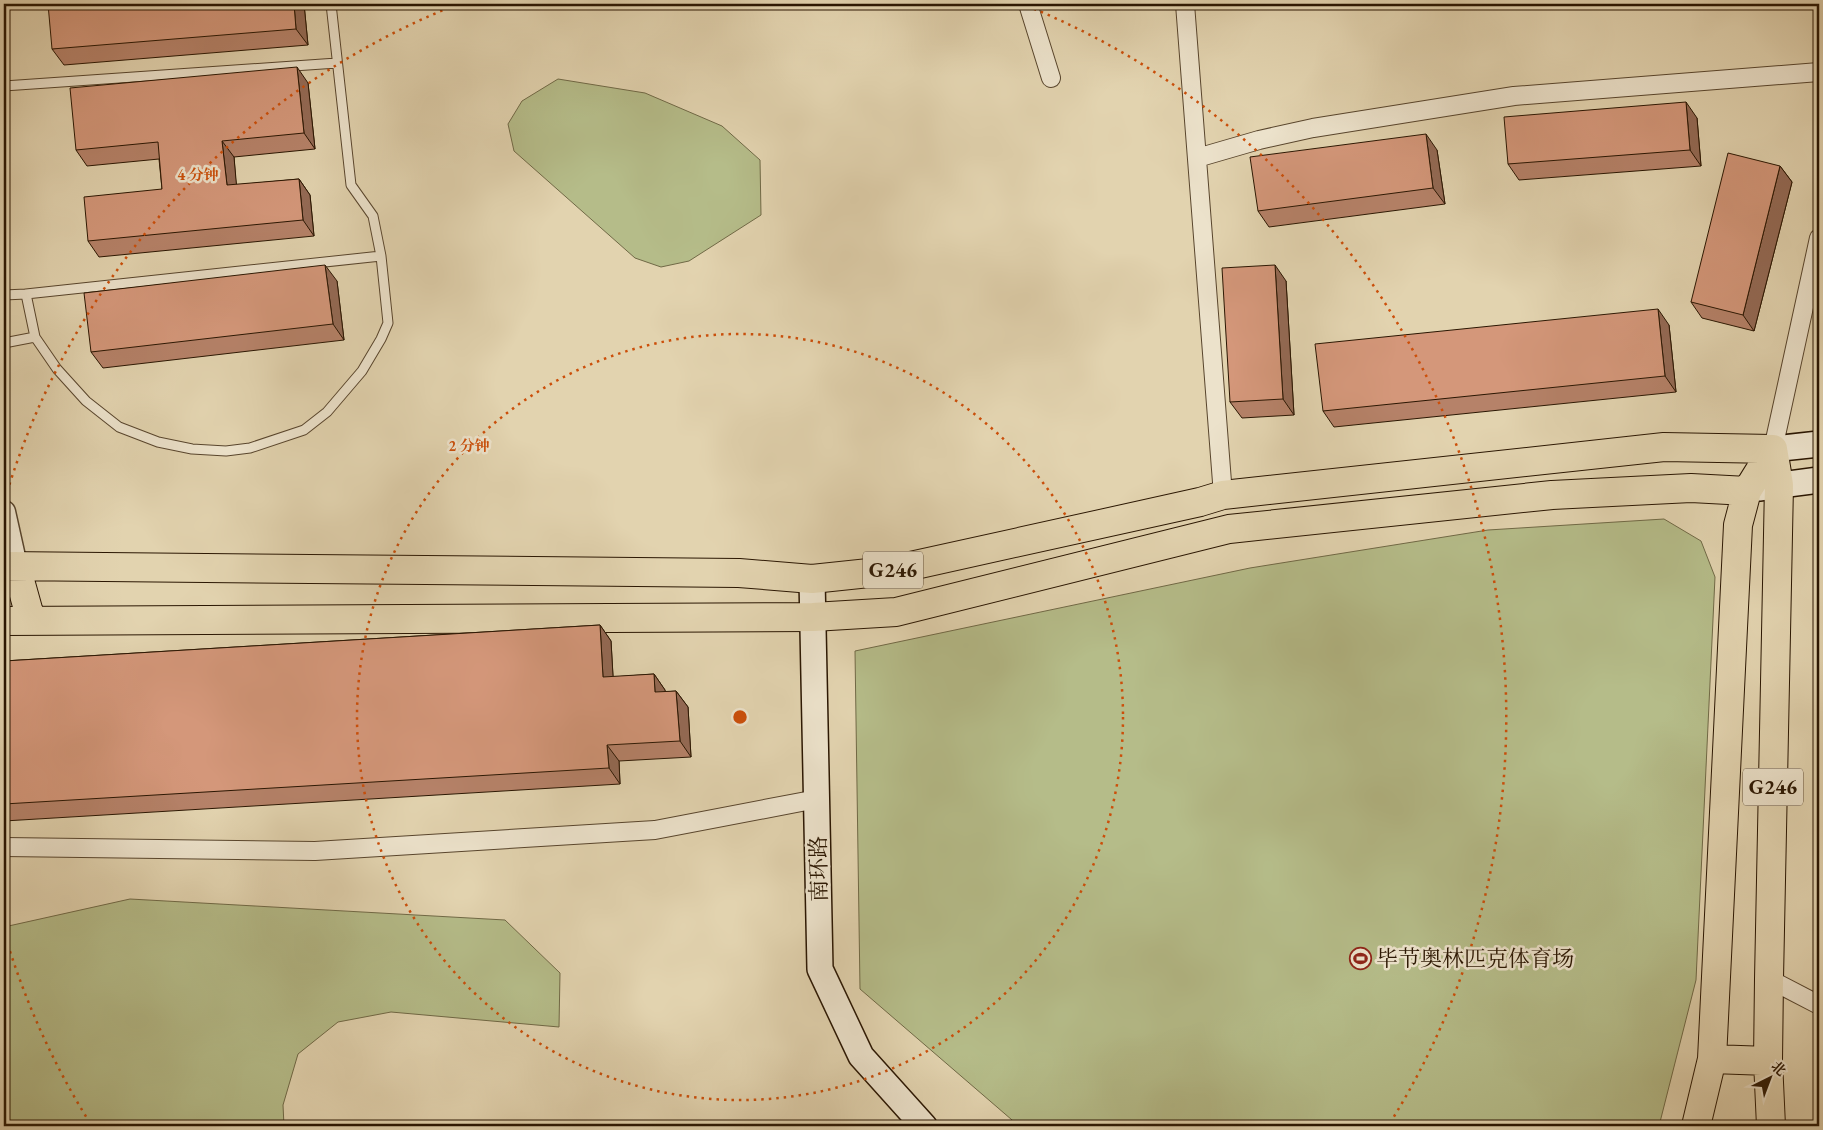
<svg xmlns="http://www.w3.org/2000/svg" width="1823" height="1130" viewBox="0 0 1823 1130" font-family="'EB Garamond','Noto Serif SC',serif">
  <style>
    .green { fill: #b5bc89; stroke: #706946 }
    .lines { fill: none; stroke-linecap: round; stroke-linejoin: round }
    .service-casing { stroke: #58452d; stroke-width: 11 }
    .minor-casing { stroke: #58452d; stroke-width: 20 }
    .tertiary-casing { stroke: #58452d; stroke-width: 25 }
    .secondary-casing { stroke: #2a1602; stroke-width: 28 }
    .trunk-casing { stroke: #2a1602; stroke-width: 30 }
    .service { stroke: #ece2cb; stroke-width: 9 }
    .minor { stroke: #ece2cb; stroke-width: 18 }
    .tertiary { stroke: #ece2cb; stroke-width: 22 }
    .secondary { stroke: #ece2cb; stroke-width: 25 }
    .trunk { stroke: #e2d3af; stroke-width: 28 }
    .wall { fill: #b68269; stroke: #2a1602 }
    .shaded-wall { fill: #946a55; stroke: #2a1602 }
    .building { fill: #d4977a; stroke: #2a1602 }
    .ring { fill: none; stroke: #cc4f0a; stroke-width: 2.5; stroke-dasharray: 2.5 5 }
    .labels { text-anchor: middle; stroke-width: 5; stroke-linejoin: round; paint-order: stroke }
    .shield { fill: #ece2cb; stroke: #64533e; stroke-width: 1 }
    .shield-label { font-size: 21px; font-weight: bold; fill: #2a1602 }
    .street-label { font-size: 22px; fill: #2a1602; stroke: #ece2cb }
    .poi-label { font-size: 22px; fill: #2a1602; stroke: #ece2cb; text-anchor: start }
    .centre { fill: #cc4f0a; stroke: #ece2cb; stroke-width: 2.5 }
    .ring-label { font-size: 15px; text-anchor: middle; font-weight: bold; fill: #cc4f0a; stroke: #ece2cb; stroke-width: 5; stroke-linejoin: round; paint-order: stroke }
  </style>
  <rect width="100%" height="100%" fill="#e2d3af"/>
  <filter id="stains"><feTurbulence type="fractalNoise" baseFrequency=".004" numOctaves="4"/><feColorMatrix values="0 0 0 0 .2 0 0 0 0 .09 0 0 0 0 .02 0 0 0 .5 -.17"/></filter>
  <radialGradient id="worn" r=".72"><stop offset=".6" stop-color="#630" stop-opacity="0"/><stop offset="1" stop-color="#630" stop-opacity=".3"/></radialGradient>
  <path class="green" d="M558 79 645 93 722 126 760 160 761 215 689 261 661 267 635 258 514 151 508 124 522 101Z
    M1664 519 1701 541 1715 577 1696 980 1659 1126H1019L860 989 855 651 1250 568 1488 530Z
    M130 899 505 920 560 973 559 1027 391 1012 338 1022 298 1054 283 1105 284 1126H4V927Z"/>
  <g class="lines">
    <defs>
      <path id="service" d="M4 86 337 63
        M26 294 35 337 57 369 86 401 119 427 158 442 192 449 226 451 250 448 304 430 327 412 362 371 381 339 388 323 381 256 373 216 351 185 331 4
        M4 295 26 294 381 256
        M4 343 35 337"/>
      <path id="minor" d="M1028 4 1051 78
        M1185 4 1223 495
        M1197 158 1259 140 1313 128 1514 96 1819 72
        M1773 449 1819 238
        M4 847 315 851 655 830 817 799
        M1769 979 1819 1005"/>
      <path id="tertiary" d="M4 512 16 566"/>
      <path id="secondary" d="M1773 449 1819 444
        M1759 488 1819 480
        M812 579 820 969 861 1056 924 1126"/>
      <path id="trunk" d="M4 566 739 573 812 579 888 571 1200 502 1223 495 1664 447 1773 449
        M16 566 31 620
        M4 621 813 617 896 612 1229 529 1552 495 1691 488 1747 491
        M1712 1059 1768 1061
        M1696 1126 1712 1059 1738 525 1747 491 1773 449
        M1771 1126 1768 1061 1769 979 1779 485 1773 449"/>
    </defs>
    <use href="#service" class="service-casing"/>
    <use href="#minor" class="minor-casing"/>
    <use href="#tertiary" class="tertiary-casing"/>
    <use href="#secondary" class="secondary-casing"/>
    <use href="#trunk" class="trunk-casing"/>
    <use href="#service" class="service"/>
    <use href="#minor" class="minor"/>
    <use href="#tertiary" class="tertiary"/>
    <use href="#secondary" class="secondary"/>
    <use href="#trunk" class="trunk"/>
  </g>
  <path class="wall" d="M304 4 308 45 64 65 52 49Z
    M308 83 315 149 234 157 236 185 299 179 310 195 314 236 99 257 88 241 162 189 159 159 87 166 76 150Z
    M1697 118 1701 166 1519 180 1508 164Z
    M1437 150 1445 204 1269 227 1258 211Z
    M1780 166 1792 182 1754 331 1702 318 1691 302Z
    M337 281 344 340 103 368 91 352Z
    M1286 281 1294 415 1242 418 1230 402Z
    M1669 325 1676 392 1334 427 1323 411Z
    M600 625 611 641 613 677 654 674 665 690V692L676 691 688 707 691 757 619 761 620 784 4 821V661Z"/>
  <path class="shaded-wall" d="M294 4H304L308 45 296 29Z
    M297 67 308 83 315 149 304 133Z
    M1686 102 1697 118 1701 166 1690 150Z
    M1426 134 1437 150 1445 204 1433 188Z
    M222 141 234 157 238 202 227 185Z
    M1780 166 1792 182 1754 331 1743 315Z
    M299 179 310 195 314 236 303 220Z
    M325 265 337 281 344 340 333 324Z
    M1275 265 1286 281 1294 415 1283 399Z
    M1658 309 1669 325 1676 392 1665 376Z
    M600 625 611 641 614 693 603 677Z
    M654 674 665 690 666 709 655 692Z
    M676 691 688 707 691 757 680 741Z
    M607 745 619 761 620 784 609 768Z"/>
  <path class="building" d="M48 4H294L296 29 52 49Z
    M297 67 304 133 222 141 227 185 299 179 303 220 88 241 84 197 162 189 158 142 76 150 70 88Z
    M1686 102 1690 150 1508 164 1504 117Z
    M1426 134 1433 188 1258 211 1250 157Z
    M1728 153 1780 166 1743 315 1691 302Z
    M325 265 333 324 91 352 84 293Z
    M1275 265 1283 399 1230 402 1222 268Z
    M1658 309 1665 376 1323 411 1315 344Z
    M600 625 603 677 654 674 655 692 676 691 680 741 607 745 609 768 4 804V661Z"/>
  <g class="ring">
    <circle cx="740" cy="717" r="383"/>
    <path d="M90 1123A767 767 0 0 1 5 935M5 499A767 767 0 0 1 453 6M1027 6A767 767 0 0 1 1390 1123"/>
  </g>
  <defs>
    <symbol id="stadium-ring" viewBox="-11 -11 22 22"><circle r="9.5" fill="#ece2cb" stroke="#8f2418" stroke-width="1.5"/><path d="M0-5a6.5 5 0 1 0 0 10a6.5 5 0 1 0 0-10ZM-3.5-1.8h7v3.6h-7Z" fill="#8f2418"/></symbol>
  </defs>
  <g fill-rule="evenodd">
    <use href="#stadium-ring" x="1348" y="946" width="25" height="25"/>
  </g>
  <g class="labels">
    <g class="shield">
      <rect x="863" y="551.5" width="60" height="37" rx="4"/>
      <rect x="1743" y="768.5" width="60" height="37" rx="4"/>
    </g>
    <g class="shield-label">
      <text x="893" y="577">G246</text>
      <text x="1773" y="794">G246</text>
    </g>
    <g class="street-label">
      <text transform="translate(818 869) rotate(-91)" y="8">南环路</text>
    </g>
    <g class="poi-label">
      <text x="1376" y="966">毕节奥林匹克体育场</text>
    </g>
  </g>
  <circle cx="740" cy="717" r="8" class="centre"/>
  <g class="ring-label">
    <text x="198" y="180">4 分钟</text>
    <text x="469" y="451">2 分钟</text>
  </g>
  <rect width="1823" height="1130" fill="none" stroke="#e2d3af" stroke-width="20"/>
  <rect x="5" y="5" width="1813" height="1120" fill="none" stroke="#2a1602" stroke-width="2.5"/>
  <rect x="10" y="10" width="1803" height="1110" fill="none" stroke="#2a1602"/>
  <g transform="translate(1770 1078) rotate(42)" stroke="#ece2cb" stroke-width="4" paint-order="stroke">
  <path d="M0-4L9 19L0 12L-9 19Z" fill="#2a1602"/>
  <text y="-8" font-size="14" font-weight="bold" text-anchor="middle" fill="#2a1602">北</text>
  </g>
  <rect width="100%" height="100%" filter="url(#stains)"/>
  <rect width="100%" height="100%" fill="url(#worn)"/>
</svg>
